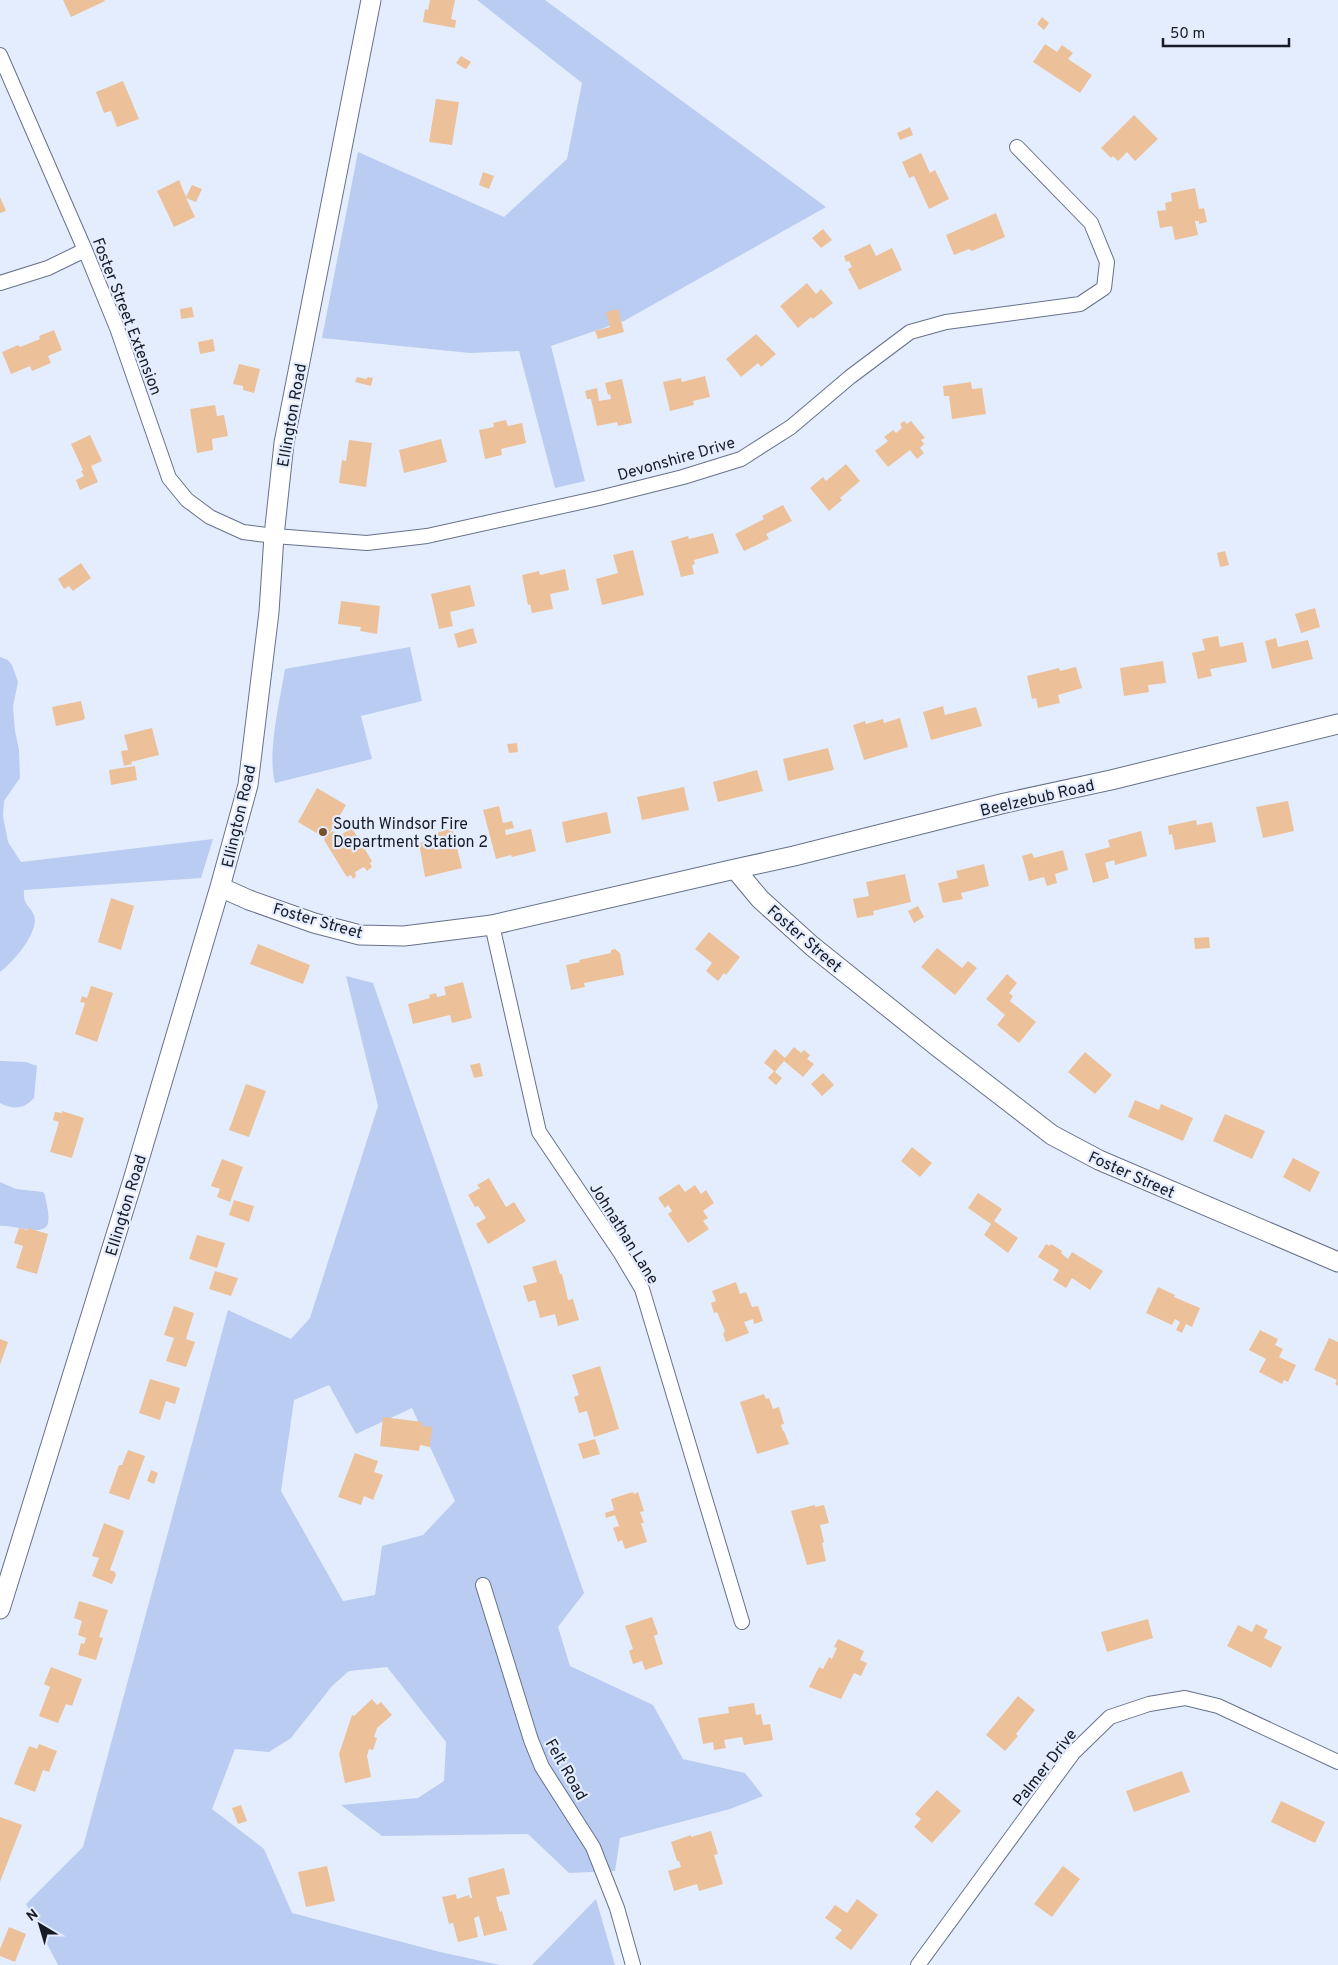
<svg xmlns="http://www.w3.org/2000/svg" width="1338" height="1965" viewBox="0 0 1338 1965" font-family="Overpass,sans-serif">
  <style>
    .green { fill: #baccf1; fill-rule: evenodd }
    .building { fill: #ecc19a }
    .lines { fill: none; stroke-linecap: round; stroke-linejoin: round }
    .street-casing { stroke: #66728b; stroke-width: 16 }
    .secondary-casing { stroke: #66728b; stroke-width: 21 }
    .street { stroke: #fff; stroke-width: 14 }
    .secondary { stroke: #fff; stroke-width: 19 }
    .poi-dot { fill: #76512c; stroke: #e4edfe; stroke-width: 2 }
    .labels { text-anchor: middle; stroke-width: 4.5; stroke-linejoin: round; paint-order: stroke }
    .street-label { font-size: 16px; fill: #161b25; stroke: #e4edfe }
    .poi-label { font-size: 16px; fill: #161b25; stroke: #e4edfe; text-anchor: start }
  </style>
  <rect width="100%" height="100%" fill="#e4edfe"/>
  <path class="green" d="M477 0H545L826 207 624 321 551 346 585 481 555 488 519 351 470 353 322 338 358 152 504 217 567 159 582 83Z
    M410 647 422 701 361 716 372 759 275 783C267 753 280 700 285 669Z
    M0 657 8 660 12 665 18 682 13 706 15 731 19 750 20 778 4 801 3 816 8 842 21 862 213 839 201 878 24 890C23 906 29 904 34 915 40 932 12 963 0 972Z
    M346 976 373 983 584 1593 558 1627 570 1666 653 1705 683 1759 745 1773 763 1796 730 1809 620 1838 615 1871 569 1873 528 1834 382 1836 341 1805 418 1798 444 1781 446 1742 387 1667 349 1671 332 1686 291 1738 269 1752 235 1749 212 1809 264 1849 292 1913 440 1952 500 1965H58L26 1904 83 1847 228 1310 291 1339 310 1318 378 1106ZM329 1385 356 1434 412 1408 455 1501 423 1535 382 1546 375 1595 343 1601 281 1491 294 1400Z
    M0 1061 26 1062 37 1066 34 1098C24 1109 13 1110 0 1103Z
    M0 1182 16 1189 43 1192 45 1195C46 1203 50 1214 48 1223 45 1238 11 1224 0 1226Z
    M596 1899 615 1965H532Z"/>
  <path class="building" d="M63 0H104L105 1 71 17Z
    M430 0H455L451 19 456 20 455 28 423 22 425 9 428 10Z
    M1042 17 1049 23 1044 30 1037 24Z
    M1045 44 1057 52 1062 45 1073 53 1068 59 1092 75 1080 93 1033 62Z
    M461 56 471 62 467 68 465 69 456 63Z
    M123 81 139 119 117 127 111 111 104 113 96 92Z
    M436 99 459 102 452 145 429 142Z
    M1134 115 1158 139 1135 161 1127 152 1118 161 1113 156 1111 158 1101 148Z
    M910 127 913 135 900 140 897 133Z
    M921 153 930 173 935 170 949 199 929 209 914 176 909 178 902 162Z
    M483 172 494 176 489 189 479 185Z
    M179 180 186 197 192 185 202 189 196 202 186 198 195 217 174 227 157 191Z
    M1195 188 1199 209 1204 208 1207 222 1199 224V221H1195L1198 235 1175 240 1172 226 1160 228 1157 211 1166 210 1165 203 1172 201 1171 193Z
    M0 197 6 211 0 213Z
    M996 213 1005 237 972 251 969 249 954 255 946 235Z
    M823 229 832 240 821 248 812 238Z
    M870 244 876 256 892 248 902 270 859 290 848 269 852 267 849 261 846 262 844 256Z
    M807 283 816 294 821 289 833 303 813 319 811 317 798 328 780 306Z
    M192 307 194 317 181 319 180 309Z
    M618 309 624 332 598 339 595 331 610 327 606 312Z
    M54 330 62 350 48 356 51 363 32 371 30 366 11 374 2 352 18 345 20 347 40 339 39 336Z
    M756 334 776 354 761 367 758 363 741 377 726 359Z
    M213 339 215 351 200 354 198 342Z
    M239 364 260 369 254 393 243 390V386L233 384Z
    M705 376 710 397 693 401 694 405 670 411 663 382 681 378 682 382Z
    M357 377 366 379 368 377 373 378 371 386 355 382Z
    M622 379 632 423 618 426 617 422 597 426 591 399H587L585 391 597 388 599 401 611 399 610 394 608 395 605 383Z
    M971 382 972 389 982 388 986 414 952 419 949 396H944L943 386Z
    M215 405 217 416 224 415 228 436 212 439 213 450 197 453 190 409Z
    M506 420 508 426 522 423 526 443 501 449 502 455 485 459 479 430 494 427 493 423Z
    M904 421 907 424 911 421 925 438 921 440 924 444 920 448 924 453 917 459 910 450 888 467 875 451 888 441 884 437 893 430 896 433 902 428 900 424Z
    M90 435 102 461 91 466 98 482 80 490 76 480 84 476 81 471 83 470 71 444Z
    M441 439 447 462 404 473 399 450Z
    M349 440 372 443 366 487 339 483 342 460 346 461Z
    M846 464 860 481 840 498 842 500 829 511 810 488 823 477 826 481Z
    M783 505 792 521 766 534 769 539 744 551 735 534 764 519 762 516Z
    M713 533 719 553 694 560 695 564 692 565 694 574 681 577 671 541 688 536 689 539Z
    M633 550 644 595 602 605 596 579 618 573 613 555Z
    M1225 551 1229 565 1220 567 1217 553Z
    M81 563 91 578 73 591 69 586 64 589 58 579Z
    M565 569 569 590 550 594 553 609 532 613 530 604 528 605 522 575 539 571 540 575Z
    M470 585 475 606 450 612 453 626 439 629 431 594Z
    M341 601 380 606 377 634 360 631 361 627 338 624Z
    M1315 608 1320 627 1301 633 1295 614Z
    M473 628 477 643 458 648 454 634Z
    M1218 636 1220 647 1243 642 1247 662 1210 669 1212 676 1198 679 1192 653 1205 650 1202 639Z
    M1276 638 1278 647 1308 640 1313 659 1272 669 1265 641Z
    M1163 661 1166 683 1148 685 1149 692 1124 696 1120 668Z
    M1076 667 1082 688 1058 695 1060 703 1038 708 1036 698 1032 699 1027 676 1059 668 1060 671Z
    M81 701 85 718 83 720 56 726 52 707Z
    M943 706 945 715 976 707 982 726 931 740 923 712Z
    M900 718 908 747 864 760 853 725 865 721 866 724 883 719 884 723Z
    M152 728 159 755 131 762 132 764 124 766 121 751 128 750 124 735Z
    M517 743 518 752 509 753 507 744Z
    M828 748 834 770 788 781 783 759Z
    M135 766 137 780 111 785 109 770Z
    M757 770 763 791 718 802 713 782Z
    M684 787 689 810 642 820 637 797Z
    M317 788 346 805 329 834 333 831 339 836 352 828 372 861 370 863 372 867 367 871 364 867 355 872 356 876 353 879 351 875 347 877 345 874 324 840 325 838 298 822Z
    M1288 801 1294 831 1263 838 1256 807Z
    M499 806 503 823 512 821 514 828 505 830 506 835 531 829 536 851 512 857 511 855 496 859 483 810Z
    M607 812 611 833 566 843 562 822Z
    M1196 820 1197 825 1212 822 1216 842 1175 850 1172 834 1169 835 1168 826Z
    M452 828 462 868 425 877 419 843 432 840 435 850 440 849 436 833Z
    M1141 831 1147 856 1115 865 1114 860 1105 863 1109 878 1093 883 1085 854 1110 847 1108 840Z
    M1063 850 1068 870 1055 874 1057 883 1047 886 1044 877 1029 881 1022 856 1032 853 1034 858Z
    M984 864 989 886 961 893 963 899 943 903 938 883 958 878 956 871Z
    M905 874 911 902 873 911 874 915 857 918 853 899 869 896 866 882Z
    M111 898 134 906 121 950 98 942Z
    M918 906 924 917 914 923 908 911Z
    M709 932 740 957 726 975 724 973 718 981 706 971 712 963 695 949Z
    M1209 937 1210 948 1195 949 1194 938Z
    M258 944 310 965 303 984 250 964Z
    M937 948 962 968 968 961 977 968 955 995 921 967Z
    M615 949 620 953 624 975 584 983 585 987 571 990 566 965 580 962 579 960 611 953V950Z
    M1007 974 1017 983 1009 993 1013 996 1010 1001 1036 1022 1019 1043 997 1025 1005 1015 986 999Z
    M463 982 472 1018 452 1023 450 1015 413 1024 408 1004 430 998 429 995 436 993 437 997 446 995 444 987Z
    M91 986 113 993 97 1042 75 1034 85 1003 80 1002 82 996 87 998Z
    M794 1047 801 1053 804 1050 810 1055 807 1059 814 1064 803 1077 784 1061 775 1072 782 1078 776 1085 768 1078 774 1071 764 1063 775 1049 785 1058Z
    M1085 1052 1112 1075 1095 1094 1068 1072Z
    M480 1063 483 1076 474 1078 470 1065Z
    M823 1073 834 1085 822 1096 811 1084Z
    M246 1084 266 1091 249 1137 229 1130Z
    M1135 1100 1159 1110 1161 1104 1193 1118 1183 1141 1128 1117Z
    M62 1111 84 1118 72 1158 50 1152 59 1122 53 1120 55 1112 62 1113Z
    M1225 1114 1265 1131 1252 1159 1213 1141Z
    M912 1147 932 1163 920 1177 901 1161Z
    M1293 1158 1320 1172 1310 1192 1283 1177Z
    M222 1159 243 1167 230 1202 217 1197 220 1189 211 1186Z
    M489 1178 506 1207 514 1202 526 1221 488 1244 476 1224 486 1218 478 1206 475 1207 468 1195 480 1188 477 1185Z
    M679 1184 685 1192 695 1185 701 1194 706 1190 714 1203 703 1211 708 1218 703 1221 709 1229 688 1243 668 1214 672 1211 668 1205 665 1208 658 1198Z
    M978 1193 1002 1209 994 1221 1018 1238 1008 1253 984 1235 991 1224 968 1208Z
    M234 1200 254 1206 249 1222 229 1215Z
    M19 1228 27 1230 28 1228 48 1234 37 1274 16 1268 23 1246 14 1243Z
    M197 1235 225 1243 217 1268 189 1259Z
    M1046 1244 1050 1246 1051 1244 1062 1251 1061 1253 1068 1259 1072 1252 1103 1271 1090 1290 1072 1278 1066 1288 1053 1280 1059 1270 1038 1257Z
    M556 1260 560 1274H562L568 1300 573 1299 579 1320 558 1326 555 1314 540 1318 535 1300 528 1302 523 1286 537 1282 532 1267Z
    M215 1271 238 1278 231 1296 209 1289Z
    M736 1282 740 1294 746 1292 752 1307 758 1306 763 1321 754 1324 753 1319 744 1322 749 1333 726 1342 723 1334 725 1331 717 1312 714 1313 711 1303 716 1301 712 1291Z
    M1158 1287 1175 1295 1174 1297 1200 1308 1192 1327 1186 1324 1182 1333 1176 1330 1180 1322 1175 1319 1172 1325 1146 1313Z
    M174 1306 194 1313 186 1339 195 1342 186 1367 166 1361 174 1338 164 1335Z
    M1260 1330 1278 1339 1275 1345 1283 1349 1279 1357 1296 1365 1288 1382 1284 1380 1282 1384 1259 1372 1266 1359 1249 1350Z
    M1329 1338 1338 1342V1386L1335 1384 1337 1380 1314 1370Z
    M0 1339 8 1342 0 1365Z
    M600 1366 619 1429 594 1437 587 1411 579 1413 574 1397 579 1395 572 1375Z
    M150 1379 180 1388 175 1404 166 1401 160 1420 139 1413Z
    M764 1394 766 1399 769 1398 773 1409 779 1407 784 1424 781 1425 783 1431H784L789 1444 757 1454 740 1402Z
    M383 1417 422 1422V1426L432 1427 430 1447 420 1445 419 1451 380 1446Z
    M595 1439 600 1454 583 1459 578 1444Z
    M128 1450 145 1456 129 1500 109 1493 119 1465H122Z
    M355 1453 378 1461 374 1472 383 1475 373 1500 364 1496 361 1505 338 1497Z
    M151 1470 158 1473 154 1484 147 1481Z
    M633 1492 634 1494 638 1492 644 1511 640 1512 644 1523H641L647 1542 625 1549 622 1540 618 1542 613 1528 619 1526 615 1515 606 1518 605 1513 614 1510 611 1499Z
    M815 1505V1507L824 1505 829 1523 820 1525 824 1542 822 1543 826 1561 807 1565 791 1511Z
    M104 1523 124 1531 110 1570 115 1572 116 1575 112 1584 92 1576 99 1558 92 1556Z
    M79 1601 108 1610 99 1637 103 1638 96 1660 78 1655 81 1643 84 1644 86 1638 78 1635 82 1621 74 1618Z
    M652 1617 658 1634 654 1636 663 1664 645 1670 642 1661 633 1664 629 1651 633 1649 625 1626Z
    M1148 1619 1153 1638 1107 1652 1101 1632Z
    M1256 1624 1268 1630 1264 1638 1282 1647 1271 1668 1227 1646 1238 1625 1252 1632Z
    M838 1639 864 1651 860 1660 867 1663 861 1676 854 1673 841 1699 809 1687 819 1667 823 1669 829 1657 832 1659 837 1648 834 1647Z
    M51 1667 82 1679 72 1706 66 1704 58 1723 39 1716 50 1687 44 1684Z
    M1018 1696 1035 1710 1016 1734 1018 1736 1005 1751 986 1735Z
    M372 1699 377 1705 381 1702 392 1715 377 1728 374 1737 377 1738 373 1750 369 1749 367 1756 371 1777 345 1783 339 1754 352 1715 354 1716Z
    M754 1703 756 1715 761 1714 763 1725 770 1724 773 1740 744 1745 742 1737 724 1740 726 1748 714 1750 713 1742 703 1744 698 1718 729 1713 728 1707Z
    M39 1744 57 1751 49 1772 43 1770 35 1792 14 1784 29 1746 37 1749Z
    M1182 1771 1190 1792 1134 1812 1126 1791Z
    M937 1790 961 1811 932 1843 914 1827 921 1819 915 1814Z
    M1281 1801 1325 1822 1315 1843 1271 1822Z
    M241 1805 247 1821 238 1824 232 1808Z
    M0 1817 22 1825 0 1882Z
    M711 1831 718 1854 714 1855 723 1884 699 1891 697 1884 674 1891 668 1871 681 1867 679 1861H677L671 1842 691 1835V1837Z
    M327 1866 335 1901 306 1907 298 1872Z
    M1063 1866 1080 1879 1052 1917 1034 1904Z
    M504 1868 510 1894 496 1897 500 1912 502 1911 507 1930 484 1936 479 1916 474 1918 478 1937 458 1942 453 1923 449 1924 442 1897 456 1894 457 1899 469 1895 470 1898H472L468 1878Z
    M857 1899 878 1915 851 1950 835 1938 842 1930 825 1918 835 1905 847 1913Z
    M9 1927 26 1934 15 1962 0 1956V1949Z"/>
  <g class="lines">
    <defs>
      <path id="street" d="M0 55 85 250 117 328 169 478 187 500 210 517 243 532 274 536 367 543 427 536 599 498 683 477 741 459 791 427 850 377 910 332 946 322 1080 304 1104 288 1107 262 1091 223 1017 147
        M0 283 48 268 85 250
        M492 925 539 1132 620 1252 642 1289 742 1622
        M483 1585 531 1740 542 1767 593 1847 617 1908 633 1965
        M918 1965 1073 1753 1110 1717 1149 1704 1185 1698 1218 1706 1338 1762"/>
      <path id="secondary" d="M735 869 794 856 1005 803 1111 780 1338 724
        M220 887 249 900 314 923 360 935 404 936 492 925 735 869 760 899 812 946 938 1047 1052 1135 1099 1160 1338 1262
        M0 1609 133 1180 220 887 248 785 269 612 274 536 284 443 371 0"/>
    </defs>
    <use href="#street" class="street-casing"/>
    <use href="#secondary" class="secondary-casing"/>
    <use href="#street" class="street"/>
    <use href="#secondary" class="secondary"/>
  </g>
  <circle class="poi-dot" cx="323" cy="832" r="5"/>
  <g class="labels">
    <g class="street-label">
      <text transform="translate(128 316) rotate(69)" y="6">Foster Street Extension</text>
      <text transform="translate(291 415) rotate(-80)" y="6">Ellington Road</text>
      <text transform="translate(676 458) rotate(-16)" y="6">Devonshire Drive</text>
      <text transform="translate(1037 797) rotate(-13)" y="6">Beelzebub Road</text>
      <text transform="translate(238 816) rotate(-77)" y="6">Ellington Road</text>
      <text transform="translate(318 920) rotate(16)" y="6">Foster Street</text>
      <text transform="translate(805 938) rotate(41)" y="6">Foster Street</text>
      <text transform="translate(1132 1174) rotate(24)" y="6">Foster Street</text>
      <text transform="translate(125 1205) rotate(-73)" y="6">Ellington Road</text>
      <text transform="translate(625 1233) rotate(58)" y="6">Johnathan Lane</text>
      <text transform="translate(1044 1767) rotate(-52)" y="6">Palmer Drive</text>
      <text transform="translate(567 1769) rotate(60)" y="6">Felt Road</text>
    </g>
    <g class="poi-label">
      <text x="333" y="829">South Windsor Fire<tspan x="333" dy="18">Department Station 2</tspan></text>
    </g>
  </g>
  <g transform="translate(40 1925) rotate(322)" stroke="#e4edfe" stroke-width="4" paint-order="stroke">
  <path d="M0-4L9 19L0 12L-9 19Z" fill="#161b25"/>
  <text y="-8" font-size="14" font-weight="bold" text-anchor="middle" fill="#161b25">N</text>
  </g>
  <path d="M1163 38v8h126v-8" fill="none" stroke="#161b25" stroke-width="2.5"/>
  <text x="1170" y="38" font-size="15" fill="#161b25" stroke="#e4edfe" stroke-width="4" paint-order="stroke">50 m</text>
</svg>
